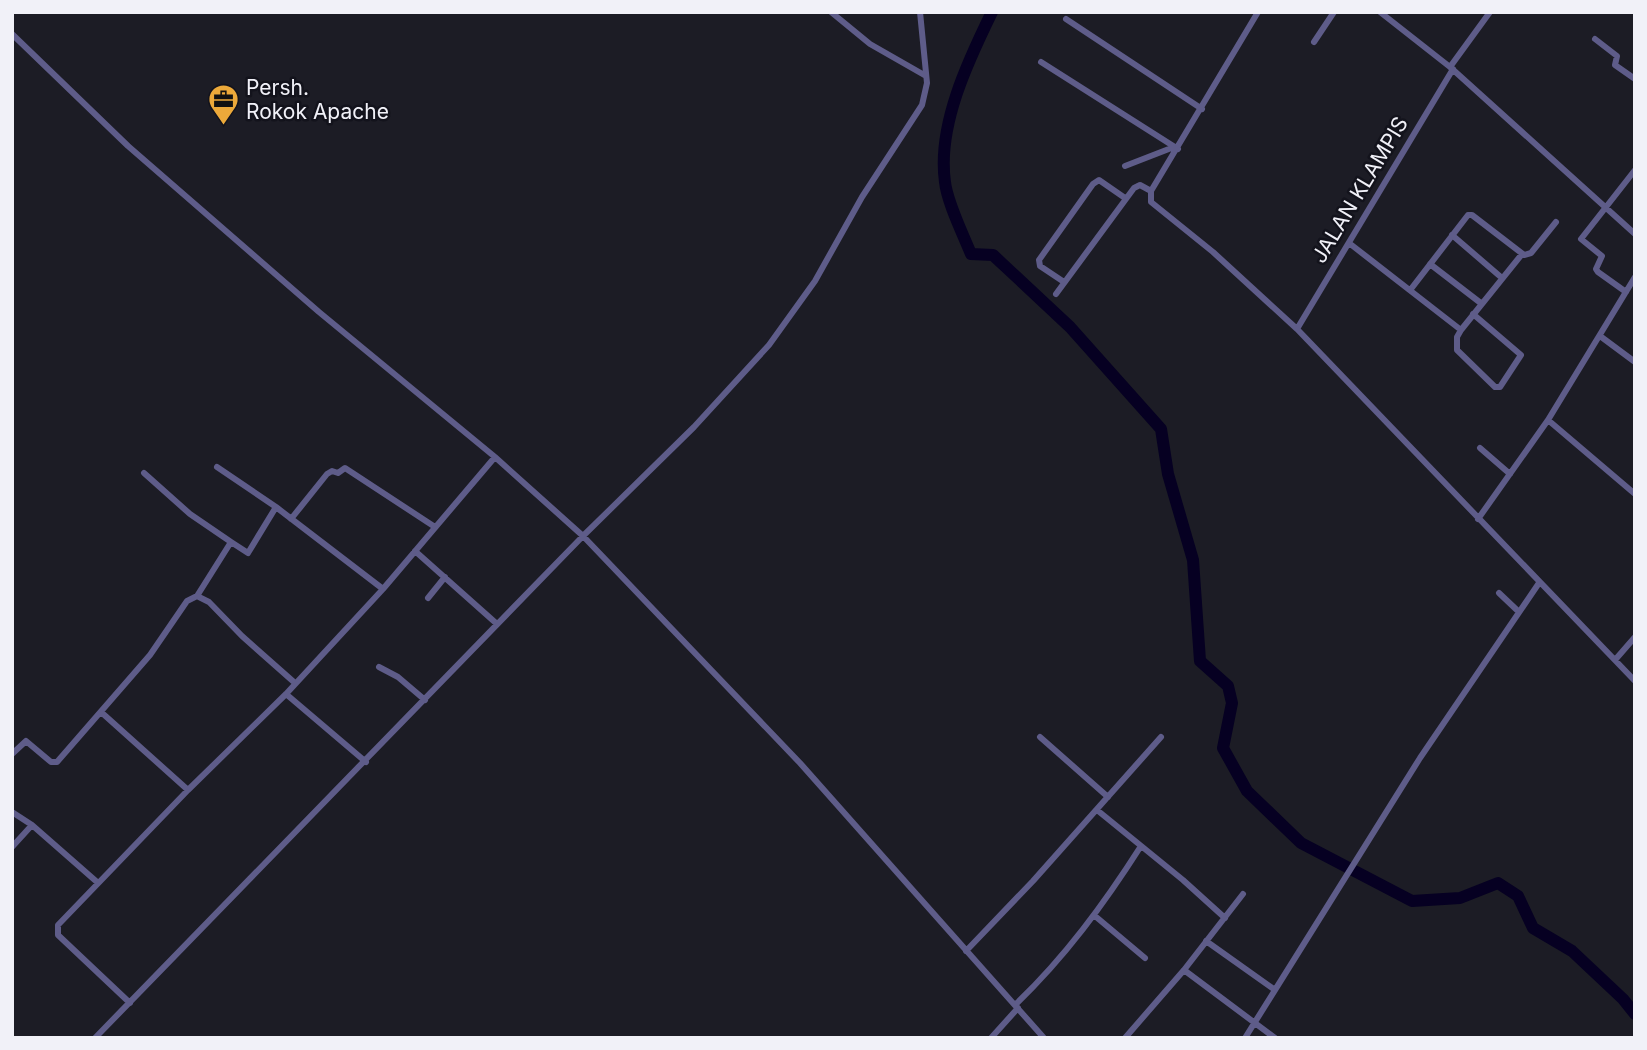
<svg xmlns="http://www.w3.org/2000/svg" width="1647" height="1050" viewBox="0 0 1647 1050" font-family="Inter,sans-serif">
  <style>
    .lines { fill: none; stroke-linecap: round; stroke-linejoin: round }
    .river { stroke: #060022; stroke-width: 12 }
    .street { stroke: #5e5c89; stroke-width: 6 }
    .labels { text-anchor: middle; stroke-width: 5; stroke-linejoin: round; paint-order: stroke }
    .poi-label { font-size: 21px; fill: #f1f1f8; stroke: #13131c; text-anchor: start }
    .street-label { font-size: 21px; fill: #f1f1f8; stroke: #13131c }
  </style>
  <rect width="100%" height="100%" fill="#1c1c25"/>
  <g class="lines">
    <path class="river" d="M992 12C968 61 937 126 945 182 947 202 963 234 971 254L993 255 1070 327 1161 429 1168 474 1193 560 1200 661 1228 686 1232 703 1223 748 1247 791 1301 843 1412 901 1460 898 1498 883 1518 896 1533 928 1572 951 1623 999 1635 1014"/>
    <path class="street" d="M831 12 870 44 926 76
      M1258 12 1151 191V202L1213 252 1297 329 1635 681
      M1380 12 1450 67 1635 234
      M1066 19 1202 109
      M12 34 128 146 319 312 495 457 583 536 800 763 1044 1038
      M1595 39 1617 56 1615 65 1635 79
      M1314 42 1334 12
      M1041 62 1178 149
      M1450 67 1490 12
      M1125 166 1174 147
      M1452 235 1502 278
      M1349 243 1461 330 1457 337V350L1495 387H1500L1521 355 1473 314
      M1430 264 1482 304
      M1064 282 1040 266 1039 260 1093 184 1099 180 1125 198
      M1411 289 1468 215H1472L1524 255 1531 253 1556 222
      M1626 292 1598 272 1596 269 1602 256 1581 239 1635 170
      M1056 294 1134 188 1140 185 1151 191
      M1297 329 1453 69
      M1461 330 1522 254
      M1600 336 1635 362
      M1548 420 1635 494
      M1480 448 1510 474
      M217 467 276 507 383 589
      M144 473 190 514 231 542
      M291 519 327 474 332 471 338 473 345 468 435 527
      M1478 519 1548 420 1635 277
      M415 551 497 624
      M1499 593 1519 612
      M197 596 209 602 242 636 295 683
      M428 598 445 577
      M1615 660 1635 637
      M379 667 398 677 425 700
      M286 694 366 762
      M101 712 188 790 286 694 383 589 495 457
      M1040 737 1108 797
      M12 754 26 741 51 762H57L150 655 187 601 197 596 231 542 248 553 276 507
      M1097 810 1183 880 1225 918
      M12 812 32 825 97 882
      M12 847 32 825
      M1095 916 1145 958
      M1206 941 1275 990
      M966 951 1033 881 1161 737
      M1184 970 1275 1038
      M130 1003 58 935V925L188 790
      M1015 1005C1065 957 1104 904 1141 846
      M95 1038 583 536 694 427 769 345 815 281 862 197 922 105 927 83 920 12
      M991 1038 1018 1008
      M1125 1038 1184 970 1243 894
      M1245 1038 1420 758 1539 583"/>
  </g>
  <defs>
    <symbol id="office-pin" viewBox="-11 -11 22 30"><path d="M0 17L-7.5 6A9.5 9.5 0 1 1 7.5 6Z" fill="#eca93a" stroke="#13131c"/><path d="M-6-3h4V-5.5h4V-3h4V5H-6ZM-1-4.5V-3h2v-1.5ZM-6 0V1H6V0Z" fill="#111"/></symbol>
  </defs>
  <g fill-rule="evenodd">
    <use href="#office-pin" x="206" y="82" width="35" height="47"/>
  </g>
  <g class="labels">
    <g class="poi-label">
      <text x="246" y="95">Persh.<tspan x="246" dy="24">Rokok Apache</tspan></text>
    </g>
    <g class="street-label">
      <text transform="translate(1360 190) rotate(-59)" y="7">JALAN KLAMPIS</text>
    </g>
  </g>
  <rect width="1647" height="1050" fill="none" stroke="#f1f1f8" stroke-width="28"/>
</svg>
